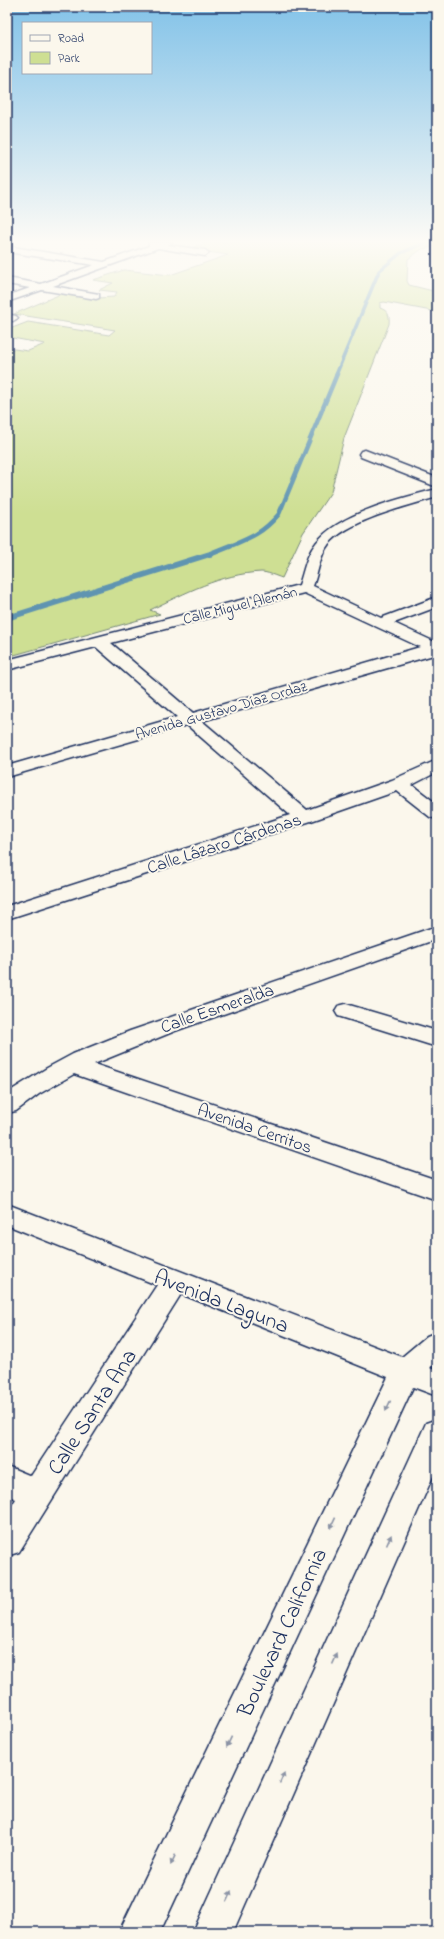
<svg xmlns="http://www.w3.org/2000/svg" width="444" height="1939" viewBox="0 0 444 1939" font-family="'Indie Flower',sans-serif">
  <style>
    .green { fill: #cedf93; stroke: #748778 }
    .lines { fill: none; stroke-linecap: round; stroke-linejoin: round }
    .stream-far2 { stroke: #5e94b1; stroke-width: 3.5 }
    .stream-far1 { stroke: #5e94b1; stroke-width: 4.5 }
    .stream { stroke: #5e94b1; stroke-width: 6 }
    .minor-casing { stroke: #1b2f5e; stroke-width: 3 }
    .minor { fill: #fbf7ec; fill-rule: evenodd }
    .oneway { fill: #8b93a5 }
    .labels { text-anchor: middle; stroke-width: 4; stroke-linejoin: round; paint-order: stroke }
    .far-street-label { font-size: 15px; fill: #1b2f5e; stroke: #fbf7ec }
    .street-label { font-size: 18px; fill: #1b2f5e; stroke: #fbf7ec }
    .near-street-label { font-size: 22px; fill: #1b2f5e; stroke: #fbf7ec }
  </style>
  <rect width="100%" height="100%" fill="#fbf7ec"/>
  <filter id="ink" filterUnits="userSpaceOnUse"><feTurbulence type="fractalNoise" baseFrequency=".025" numOctaves="2"/><feDisplacementMap in="SourceGraphic" scale="8" xChannelSelector="R" yChannelSelector="G"/><feConvolveMatrix kernelMatrix="1 2 1 2 8 2 1 2 1" color-interpolation-filters="sRGB"/></filter>
  <g filter="url(#ink)">
    <path class="green" d="M208 242H437V246L422 249 408 259 407 281 409 285 437 292V312L384 302 380 303V308C388 311 390 315 389 324L344 438 331 492 303 533 282 578C276 576 267 572 261 572 221 574 185 593 150 610L160 614 7 657V348L28 351 45 344 7 337V330L28 322 109 335 115 330 14 314 63 293 98 298 114 297 117 292 99 290 113 283 93 280 124 270 170 275 228 255 188 249Z"/>
    <g class="lines">
      <path class="stream-far2" d="M336 375 379 271 401 253 427 242"/>
      <path class="stream-far1" d="M228 547C250 538 263 533 279 514L337 374"/>
      <path class="stream" d="M7 618 210 554 230 546"/>
      <defs>
        <path id="minor" d="M159 242H172L168 245 205 250 209 253 205 256 158 248 53 286 99 294V298L96 299 42 290 7 302V296L30 288 7 284V278L41 284 94 265 7 252V246L104 262 149 246V243Z
          M7 314 16 316 18 318 13 321 7 320Z
          M365 450 437 478V487L361 457 359 454 361 451Z
          M437 489V497C408 506 342 521 326 548 319 559 318 574 313 586L381 618 437 597V607L394 623 437 643V654L202 721 307 810 392 780 437 760V772L412 785 437 804V819L430 817 397 791 311 821 7 919V906L290 815 187 725 7 777V766L177 717 96 647 7 670V660L299 585C304 571 306 555 316 543 339 513 401 498 437 489ZM304 593 420 647 193 713 111 643Z
          M437 926V939L175 1031 94 1064 437 1180V1200L74 1074 39 1094 16 1111 7 1113V1093L47 1068 73 1054 130 1031Z
          M346 1004 437 1031V1047L338 1016 335 1011 338 1006Z
          M7 1204 402 1357 427 1336 437 1332V1362L430 1368 437 1371V1396L413 1387 160 1932H119L388 1377 181 1294 19 1552 7 1556V1513L16 1499 7 1495V1466L31 1476 157 1285 7 1225Z
          M437 1419V1467L233 1932H193L422 1432 426 1423Z"/>
      </defs>
      <use href="#minor" class="minor-casing"/>
      <use href="#minor" class="minor"/>
    </g>
    <defs><path id="oneway-solid" d="M-6-.8H1V-3.2L6.5 0L1 3.2V.8H-6Z"/></defs>
    <g class="oneway">
      <use href="#oneway-solid" transform="translate(388 1406) rotate(115)"/>
      <use href="#oneway-solid" transform="translate(333 1523) rotate(115)"/>
      <use href="#oneway-solid" transform="translate(389 1540) rotate(-66)"/>
      <use href="#oneway-solid" transform="translate(335 1659) rotate(-66)"/>
      <use href="#oneway-solid" transform="translate(229 1742) rotate(115)"/>
      <use href="#oneway-solid" transform="translate(282 1778) rotate(-66)"/>
      <use href="#oneway-solid" transform="translate(173 1860) rotate(115)"/>
      <use href="#oneway-solid" transform="translate(229 1896) rotate(-66)"/>
    </g>
  </g>
  <linearGradient id="sky" x2="0" y2="1"><stop stop-color="#82c2e8"/><stop offset="0.47" stop-color="#fdfbf6"/><stop offset="1" stop-color="#fdfbf6" stop-opacity="0"/></linearGradient>
  <rect width="444" height="514" fill="url(#sky)"/>
  <g class="labels">
    <g class="far-street-label">
      <text transform="translate(240 605) rotate(-14)" y="5">Calle Miguel Alemán</text>
      <text transform="translate(221 710) rotate(-16)" y="5">Avenida Gustavo Díaz Ordaz</text>
    </g>
    <g class="street-label">
      <text transform="translate(224 843) rotate(-18)" y="6">Calle Lázaro Cárdenas</text>
      <text transform="translate(217 1008) rotate(-19)" y="6">Calle Esmeralda</text>
      <text transform="translate(255 1128) rotate(19)" y="6">Avenida Cerritos</text>
    </g>
    <g class="near-street-label">
      <text transform="translate(222 1300) rotate(21)" y="8">Avenida Laguna</text>
      <text transform="translate(91 1411) rotate(-57)" y="8">Calle Santa Ana</text>
      <text transform="translate(281 1632) rotate(-65)" y="8">Boulevard California</text>
    </g>
  </g>
  <rect width="444" height="1939" fill="none" stroke="#fbf7ec" stroke-width="24"/>
  <rect x="12" y="12" width="420" height="1915" fill="none" stroke="#1b2f5e" stroke-width="1.5" filter="url(#ink)"/>
  <rect x="22" y="22" width="130" height="52" fill="#fbf7ec" stroke="#a1a7b3"/>
  <rect x="30" y="35" width="20" height="6" fill="#fbf7ec" stroke="#a1a7b3"/>
  <text x="58" y="42" font-size="12" fill="#1b2f5e">Road</text>
  <rect x="30" y="52" width="20" height="12" fill="#cedf93" stroke="#a1a7b3"/>
  <text x="58" y="62" font-size="12" fill="#1b2f5e">Park</text>
</svg>
